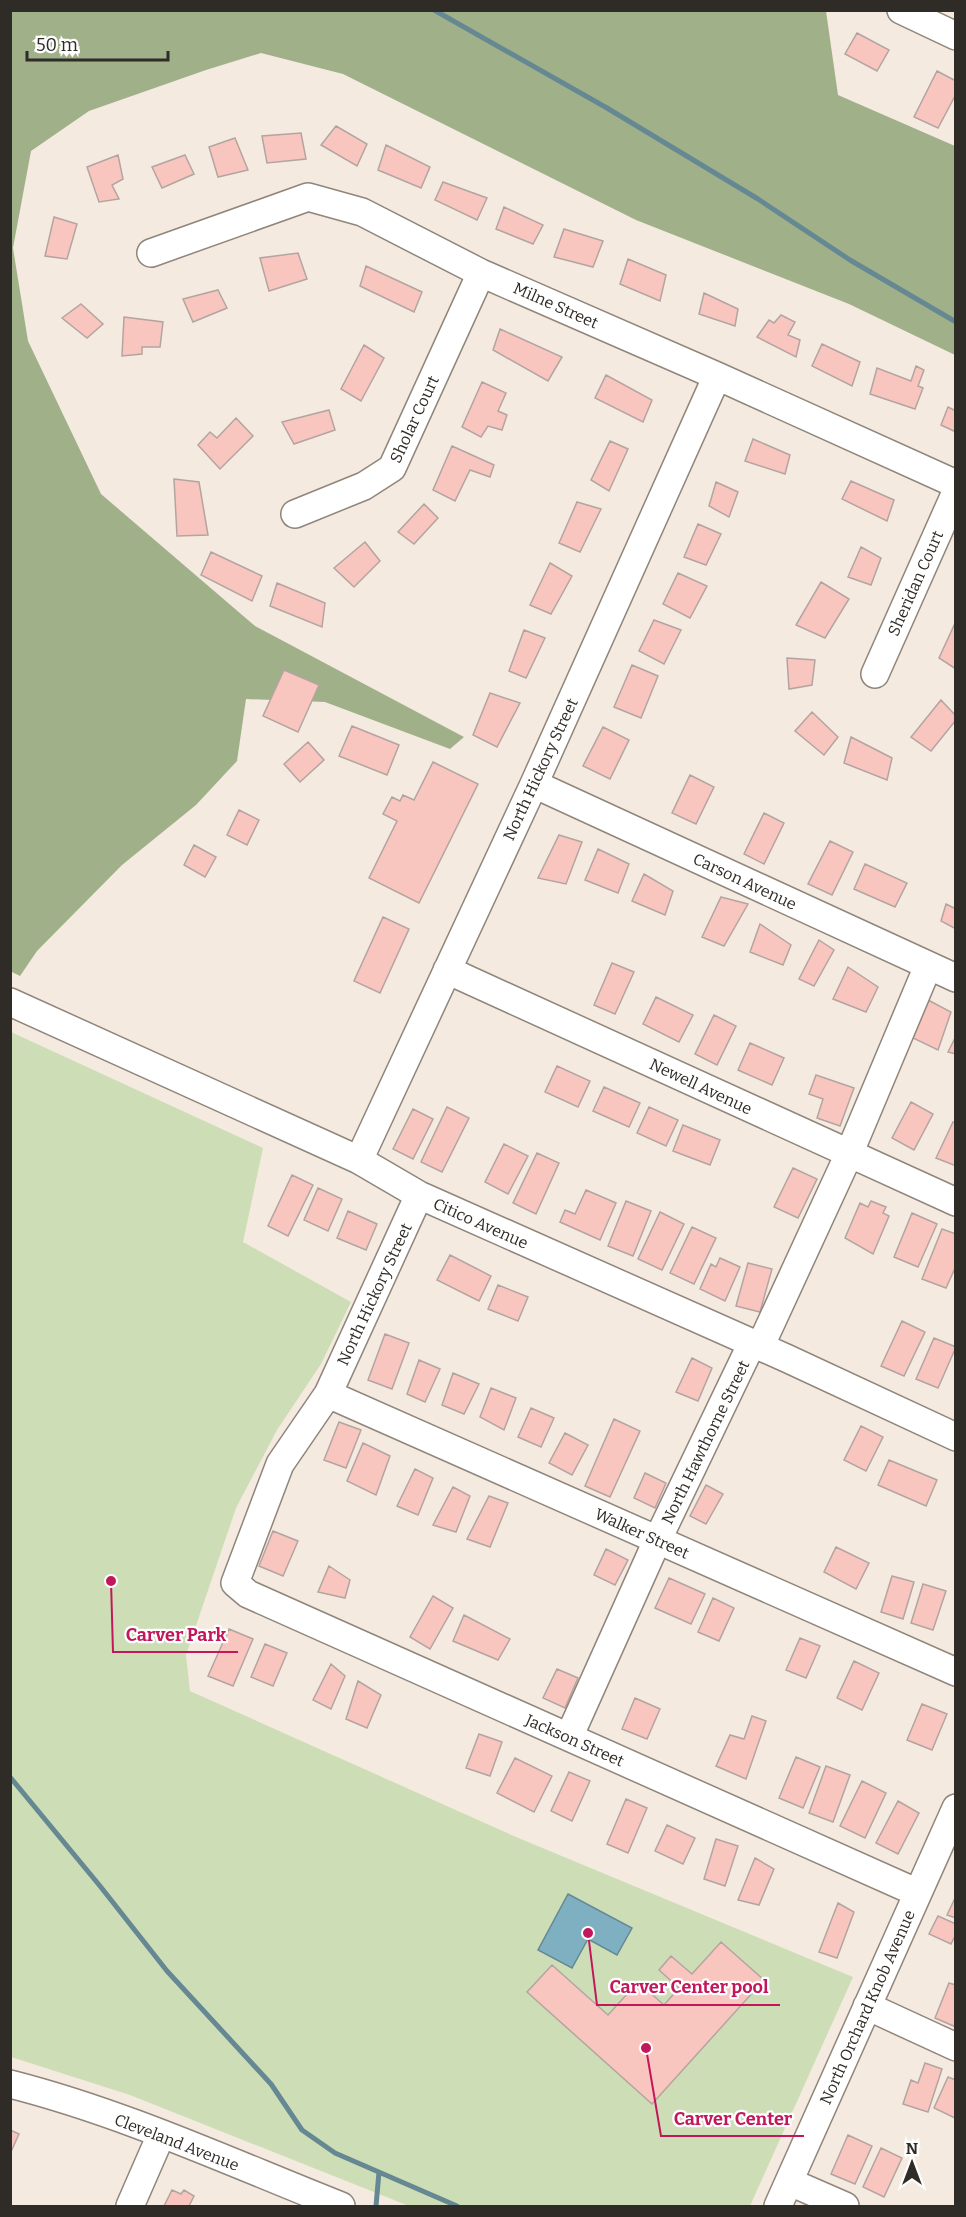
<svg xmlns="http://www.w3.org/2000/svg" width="966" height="2217" viewBox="0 0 966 2217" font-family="Bitter,serif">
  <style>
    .green { fill: #cddeb7 }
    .forest { fill: #a0b18a }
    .water { fill: #7eb0c2; stroke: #668893; stroke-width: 1.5 }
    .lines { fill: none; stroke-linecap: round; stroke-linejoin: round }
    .stream { stroke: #668893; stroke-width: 5 }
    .building { fill: #f8c6bf; stroke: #b4a4a1; stroke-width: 1.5 }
    .minor-casing { stroke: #8f857b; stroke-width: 30 }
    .minor { stroke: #fff; stroke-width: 27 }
    .labels { text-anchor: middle; stroke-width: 4.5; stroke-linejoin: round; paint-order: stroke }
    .street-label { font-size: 16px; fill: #2f2b26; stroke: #fff }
    .leader { fill: none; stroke: #c2185b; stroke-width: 2 }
    .callout-dot { fill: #c2185b; stroke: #fff; stroke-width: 2 }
    .callout-label { font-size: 18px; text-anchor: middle; font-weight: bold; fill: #c2185b; stroke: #fff; stroke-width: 4.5; stroke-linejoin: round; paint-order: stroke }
  </style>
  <rect width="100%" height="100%" fill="#f5eadf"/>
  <path class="green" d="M11 1032 263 1148 243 1242 351 1302 321 1364 277 1430 236 1508 186 1655 190 1691 516 1837 853 1977 750 2206H409L130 2095 11 2057Z"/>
  <path class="forest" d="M10 11H826L838 95 955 146V355L849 304 636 220 343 74 261 53 206 70 89 111 31 151 13 248 28 341 101 494 255 626 464 737 450 749 325 702 246 699 237 761 196 805 122 865 37 951 20 976 10 971Z"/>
  <path class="water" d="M568 1894 632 1928 617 1955 588 1939 572 1968 538 1950Z"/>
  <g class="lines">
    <path class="stream" d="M434 10 607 108 758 199 850 260 956 322
      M10 1777 100 1886 167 1971 271 2084 302 2130 335 2153 457 2206
      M376 2206 379 2172"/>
  </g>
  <path class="building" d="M857 33 889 50 877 71 845 54Z
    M937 71 956 81V94L938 128 914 117Z
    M336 126 367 144 357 166 321 145Z
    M301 133 306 159 267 163 262 136Z
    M235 138 248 170 218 177 209 147Z
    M386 145 430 167 421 188 378 170Z
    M118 155 123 179 112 185 119 199 99 202 87 167Z
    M185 155 194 174 162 188 152 167Z
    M443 182 487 198 477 220 435 200Z
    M504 207 543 225 533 244 496 229Z
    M54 217 77 224 67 259 45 256Z
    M564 229 603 241 593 267 554 257Z
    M298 253 307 279 269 291 260 258Z
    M628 259 666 275 660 301 620 284Z
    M366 266 422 292 414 312 360 286Z
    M218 290 227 308 193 322 183 299Z
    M704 293 738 309 735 326 699 314Z
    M81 304 103 324 87 338 62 318Z
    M781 315 795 322 788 335 800 340 796 357 757 337 769 320 774 323Z
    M124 317 163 322 160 347H142V354L122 356Z
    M500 329 562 357 548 381 493 350Z
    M822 344 860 362 852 386 812 366Z
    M364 345 384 358 361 401 341 389Z
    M916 366 924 370 918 386 923 388 915 409 870 394 877 368 911 381Z
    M606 375 652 400 643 422 595 398Z
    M482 382 506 393 498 411 507 415 502 430 488 426 481 437 462 427Z
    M948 407 956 411V432L941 425Z
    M329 410 335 430 294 444 282 422Z
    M236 418 253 436 220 469 198 445 210 432 217 438Z
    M753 439 790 455 785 474 745 461Z
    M610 441 628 449 609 491 591 480Z
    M452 446 494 465 490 477 470 470 455 501 433 490Z
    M174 479 199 482 208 535 177 536Z
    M851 481 894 500 887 521 842 499Z
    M716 482 738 492 729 517 709 506Z
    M577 502 601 509 580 552 559 543Z
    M424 504 438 518 414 544 398 532Z
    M698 524 721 534 706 565 684 557Z
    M365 542 380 561 354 587 334 568Z
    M861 547 881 558 871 585 848 577Z
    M211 552 262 576 252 601 201 575Z
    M550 563 572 576 551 614 530 605Z
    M678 573 707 586 690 618 663 604Z
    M821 582 849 599 825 638 796 625Z
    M277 583 325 603 322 627 270 606Z
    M654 620 681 630 664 664 639 651Z
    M956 621V669L939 658Z
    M524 630 545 638 526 678 509 671Z
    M787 658 815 660 812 685 789 689Z
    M632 665 658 676 641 718 614 707Z
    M284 670 319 685 298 732 263 716Z
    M490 693 520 703 497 747 473 735Z
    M941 700 956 716V720L931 751 911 737Z
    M812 712 838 737 824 755 795 731Z
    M352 726 399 745 387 775 339 756Z
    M603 727 629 740 610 779 583 766Z
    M851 737 892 758 887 780 844 763Z
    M308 742 324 760 300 782 284 764Z
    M433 762 478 784 419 903 369 878 397 821 383 814 392 797 400 801 403 795 414 800Z
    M690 775 714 787 696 824 672 813Z
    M239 810 259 820 247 845 227 835Z
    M764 813 784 823 764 864 744 854Z
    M559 835 582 842 566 884 538 878Z
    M830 841 853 852 832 895 808 884Z
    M194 845 216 857 205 877 184 865Z
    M598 849 629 864 618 893 585 880Z
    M865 864 907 883 895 907 854 889Z
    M644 874 673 891 665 915 632 901Z
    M721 897 748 904 724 946 702 937Z
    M946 904 956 909V929L941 921Z
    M383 917 409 929 380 993 354 981Z
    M760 924 791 945 783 965 750 952Z
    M819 940 834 950 814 986 799 979Z
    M612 963 634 972 615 1014 594 1005Z
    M848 967 878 987 866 1012 833 999Z
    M656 997 693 1015 679 1042 643 1024Z
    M928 1000 951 1012 938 1050 913 1038Z
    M714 1015 736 1026 717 1065 695 1054Z
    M956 1036V1054L948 1052Z
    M750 1043 784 1058 772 1085 738 1070Z
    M557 1066 590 1081 578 1107 545 1092Z
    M816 1075 854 1088 840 1126 817 1118 823 1099 809 1094Z
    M604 1087 640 1103 629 1127 593 1111Z
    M911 1102 933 1114 914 1150 892 1138Z
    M447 1107 469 1118 442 1172 421 1162Z
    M649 1107 678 1120 666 1146 637 1133Z
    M413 1109 433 1119 413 1159 393 1149Z
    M953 1122 956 1123V1166L936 1158Z
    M683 1125 720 1140 710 1165 673 1151Z
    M504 1144 528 1156 508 1194 485 1182Z
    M537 1153 559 1163 536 1214 513 1203Z
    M793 1168 817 1179 798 1218 774 1207Z
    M292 1175 313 1185 288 1236 268 1226Z
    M318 1188 342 1199 328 1231 304 1220Z
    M586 1190 616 1203 600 1240 560 1222 565 1210 575 1214Z
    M626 1201 651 1211 633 1256 608 1246Z
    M871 1201 886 1207 883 1213 889 1216 873 1254 845 1238 860 1203 868 1207Z
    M348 1211 377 1224 366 1250 337 1238Z
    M660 1212 684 1224 662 1270 638 1259Z
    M912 1213 937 1224 918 1267 894 1257Z
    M692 1227 716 1238 694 1284 670 1273Z
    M942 1229 956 1234V1266L946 1288 922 1279Z
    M450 1255 491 1276 479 1301 437 1280Z
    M720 1258 740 1267 725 1301 700 1289 711 1264 716 1267Z
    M748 1263 772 1269 760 1312 736 1306Z
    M498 1285 528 1297 518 1321 488 1309Z
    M902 1321 925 1332 904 1376 881 1366Z
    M385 1334 409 1343 392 1389 368 1380Z
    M934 1338 956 1347 938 1388 916 1379Z
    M692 1358 712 1368 698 1401 676 1392Z
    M419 1360 440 1369 425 1402 407 1394Z
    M453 1373 479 1384 464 1414 442 1405Z
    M491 1388 516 1398 504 1430 480 1417Z
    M531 1408 554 1418 541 1447 518 1437Z
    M614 1419 640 1431 610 1497 585 1486Z
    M339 1422 361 1430 346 1468 324 1460Z
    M861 1426 883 1437 866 1471 844 1460Z
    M565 1433 588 1445 572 1475 549 1463Z
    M363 1443 390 1456 376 1495 347 1481Z
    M889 1460 937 1480 926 1506 878 1485Z
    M415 1469 433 1478 418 1515 397 1506Z
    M645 1473 666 1483 655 1508 634 1498Z
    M706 1485 723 1494 706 1524 690 1516Z
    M453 1487 470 1496 456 1532 433 1525Z
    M489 1496 508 1503 490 1547 467 1539Z
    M273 1531 298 1541 283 1576 259 1566Z
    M836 1547 869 1563 856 1589 824 1572Z
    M606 1549 628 1560 615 1585 594 1575Z
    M329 1566 350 1580 345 1598 318 1592Z
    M892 1576 914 1582 903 1619 881 1612Z
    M669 1578 705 1594 691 1624 655 1608Z
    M923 1584 946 1591 933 1630 911 1623Z
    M433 1596 453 1608 430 1649 410 1637Z
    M713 1598 734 1608 719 1641 698 1632Z
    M464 1615 510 1639 498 1660 453 1641Z
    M229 1629 253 1639 233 1686 208 1676Z
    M800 1638 820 1646 806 1678 786 1670Z
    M265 1644 287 1653 273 1686 251 1677Z
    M854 1661 879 1673 862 1710 837 1698Z
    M331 1664 345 1676 331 1709 313 1700Z
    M557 1669 578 1678 565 1708 543 1698Z
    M358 1681 381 1695 367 1728 346 1719Z
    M635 1698 660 1709 647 1739 622 1729Z
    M922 1704 947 1714 932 1750 907 1740Z
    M752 1716 766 1721 746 1779 716 1766 730 1735 744 1739Z
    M479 1734 502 1742 490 1776 466 1768Z
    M796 1757 820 1767 803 1808 779 1798Z
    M515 1758 552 1776 534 1812 497 1793Z
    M826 1766 850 1775 833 1822 809 1813Z
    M569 1772 590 1781 572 1821 551 1811Z
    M862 1781 886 1793 865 1838 840 1826Z
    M626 1799 647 1808 628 1853 607 1844Z
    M898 1801 919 1813 898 1854 876 1843Z
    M667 1825 695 1838 683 1864 655 1851Z
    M716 1839 738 1846 725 1886 704 1879Z
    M755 1858 774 1869 759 1905 738 1900Z
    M956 1896V1918L947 1915Z
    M838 1903 854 1912 837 1958 819 1952Z
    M938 1916 956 1924V1934L951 1944 929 1934Z
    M721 1942 764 1980 652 2104 527 1992 552 1965 608 2015 638 1982 664 2005 679 1988 659 1970 671 1956 692 1974Z
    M949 1983 956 1985V2027L935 2018Z
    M925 2063 942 2069 928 2112 903 2104 911 2080 918 2083Z
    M948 2077 956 2080 955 2118 934 2108Z
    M10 2130 19 2134 10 2154Z
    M848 2135 872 2146 855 2184 831 2174Z
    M881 2148 902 2158 884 2197 863 2187Z
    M172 2190 181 2194 184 2190 194 2196 189 2206H164Z"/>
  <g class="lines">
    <defs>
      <path id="minor" d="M901 10 956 36
        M151 253 308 197 362 212 481 273 717 376 956 484
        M295 514 364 486 392 468 481 273
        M875 674 956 492
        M534 784 956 978
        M447 970 956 1202
        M10 1002 359 1160 419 1195 786 1358 956 1437
        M359 1160 534 784 717 376
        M419 1195 328 1394 280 1464 235 1583 248 1594 918 1893
        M760 1347 849 1154 928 966
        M328 1394 956 1672
        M569 1737 657 1541 752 1343
        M867 2006 956 2047
        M10 2084C124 2113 232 2163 341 2206
        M790 2182 845 2206
        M130 2206 161 2135
        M778 2206 956 1808"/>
    </defs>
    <use href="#minor" class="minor-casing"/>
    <use href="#minor" class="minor"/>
  </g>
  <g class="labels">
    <g class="street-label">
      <text transform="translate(556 305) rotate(24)" y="6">Milne Street</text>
      <text transform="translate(414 419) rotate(-65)" y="6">Sholar Court</text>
      <text transform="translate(915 583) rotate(-66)" y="6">Sheridan Court</text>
      <text transform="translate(540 769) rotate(-65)" y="6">North Hickory Street</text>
      <text transform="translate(745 881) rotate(25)" y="6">Carson Avenue</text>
      <text transform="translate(701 1086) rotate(25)" y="6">Newell Avenue</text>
      <text transform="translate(481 1223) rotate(24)" y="6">Citico Avenue</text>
      <text transform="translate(374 1294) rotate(-65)" y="6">North Hickory Street</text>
      <text transform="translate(705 1442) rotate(-64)" y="6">North Hawthorne Street</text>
      <text transform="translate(642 1533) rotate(24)" y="6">Walker Street</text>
      <text transform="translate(575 1740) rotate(24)" y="6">Jackson Street</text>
      <text transform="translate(867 2007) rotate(-66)" y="6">North Orchard Knob Avenue</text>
      <text transform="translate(177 2142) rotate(21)" y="6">Cleveland Avenue</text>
    </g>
  </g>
  <path class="leader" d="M111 1581L113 1652H238M588 1933L597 2005H780M646 2048L661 2136H804"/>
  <g class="callout-dot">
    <circle cx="111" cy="1581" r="6"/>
    <circle cx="588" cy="1933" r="6"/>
    <circle cx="646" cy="2048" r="6"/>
  </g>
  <g class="callout-label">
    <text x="176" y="1641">Carver Park</text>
    <text x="689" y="1993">Carver Center pool</text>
    <text x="733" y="2125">Carver Center</text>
  </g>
  <rect width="966" height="2217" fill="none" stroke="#2f2b26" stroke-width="24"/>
  <g transform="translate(912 2163)" stroke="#ffffff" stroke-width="4.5" paint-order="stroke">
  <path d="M0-4.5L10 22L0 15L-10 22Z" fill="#2f2b26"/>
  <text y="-9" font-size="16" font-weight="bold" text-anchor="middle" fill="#2f2b26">N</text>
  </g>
  <path d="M27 51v9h141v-9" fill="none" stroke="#2f2b26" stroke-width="3"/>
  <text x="36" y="51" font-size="18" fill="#2f2b26" stroke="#ffffff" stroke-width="4.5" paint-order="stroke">50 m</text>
</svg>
